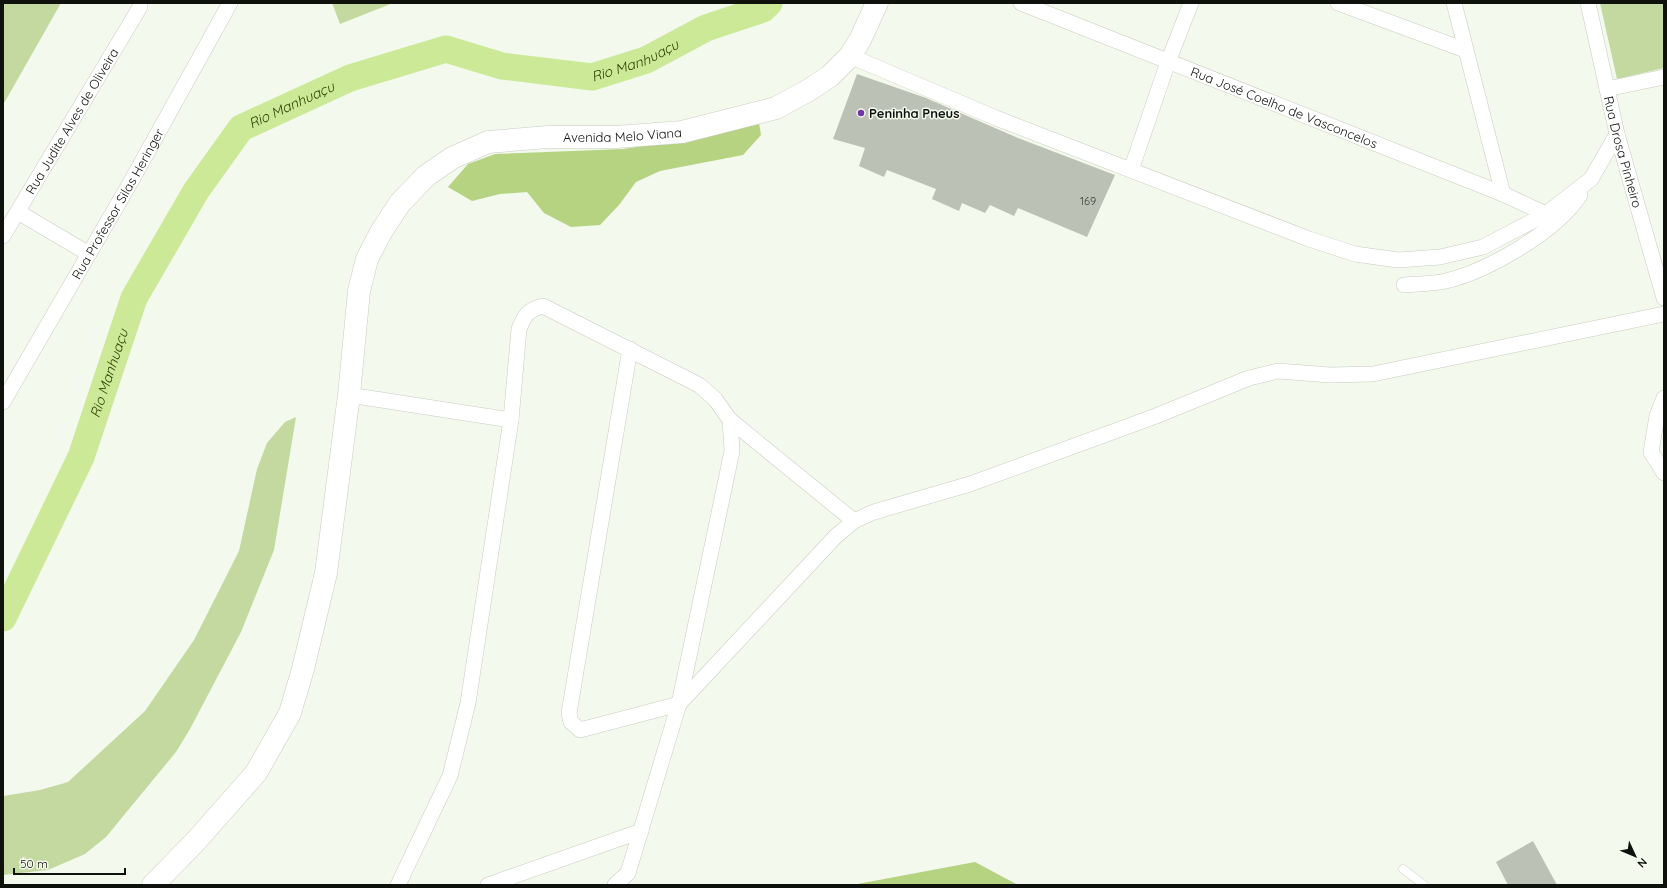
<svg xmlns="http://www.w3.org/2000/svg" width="1667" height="888" viewBox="0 0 1667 888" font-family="Quicksand,sans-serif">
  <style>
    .green { fill: #c3d9a0 }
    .forest { fill: #b6d382 }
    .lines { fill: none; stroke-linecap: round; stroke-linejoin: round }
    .river { stroke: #cbe997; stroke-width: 27 }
    .building { fill: #bcc1b5 }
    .service-casing { stroke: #c7ccc0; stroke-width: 9 }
    .minor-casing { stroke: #c7ccc0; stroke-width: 16 }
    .primary-casing { stroke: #c7ccc0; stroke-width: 23 }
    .service { stroke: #fff; stroke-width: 8 }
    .minor { stroke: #fff; stroke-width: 15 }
    .primary { stroke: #fff; stroke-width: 22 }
    .poi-dot { fill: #7533a7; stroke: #f4f9ed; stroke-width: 1.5 }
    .labels { text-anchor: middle; stroke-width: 3; stroke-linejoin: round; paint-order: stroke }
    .number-label { font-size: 11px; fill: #3a3d37 }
    .street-label { font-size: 13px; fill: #0f110d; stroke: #f4f9ed }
    .poi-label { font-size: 13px; font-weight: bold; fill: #0f110d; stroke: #f4f9ed; text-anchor: start }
    .water-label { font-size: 14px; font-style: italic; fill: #2f4002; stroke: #f4f9ed }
  </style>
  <rect width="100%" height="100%" fill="#f4f9ed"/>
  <path class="green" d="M3 3H61L3 105Z
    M332 3H393L340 24Z
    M1600 3H1664V68L1617 79Z
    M296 417 274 550 241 632 190 729 176 752 106 837 85 854 48 870 3 875V796L40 790 68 782 145 711 194 640 239 551 257 469 267 443 285 422Z"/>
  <path class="forest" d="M759 123 761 135 743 155 660 171 636 182 619 205 600 225 571 227 544 213 527 192 500 194 472 201 448 187 468 164 495 154 623 149 703 137Z
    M975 862 1018 885H852Z"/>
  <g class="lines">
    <path class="river" id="s1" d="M3 618 81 457 134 298 196 191 241 128 350 78 446 49 502 66 592 77 646 60 706 28 763 9 769 3"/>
  </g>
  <path class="building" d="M857 74 926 98 1018 138 1115 175 1087 237 1018 208 1014 216 990 205 985 213 962 203 959 211 932 199 936 189 887 170 884 177 859 166 865 148 833 139Z
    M1533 841 1557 885H1508L1496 862Z"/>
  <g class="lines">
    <defs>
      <path id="service" d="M1403 869 1424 885"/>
      <g id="minor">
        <path id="s2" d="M1021 3 1503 194 1546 214"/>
        <path d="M1338 3 1465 50"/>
        <path d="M1454 3 1503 194"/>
        <path id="s3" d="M1588 3 1617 134 1664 298"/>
        <path d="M850 56 996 118 1309 239 1355 254 1398 260 1440 257 1483 247 1546 214 1591 179 1617 134"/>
        <path d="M1607 89 1664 77"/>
        <path d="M1131 170 1168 62 1191 3"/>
        <path d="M18 212 89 254"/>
        <path id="s4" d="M3 236 140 7"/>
        <path d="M1404 285C1417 284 1433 284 1446 281 1488 271 1557 231 1580 195"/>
        <path d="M630 349 569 713 571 722 580 730 679 704 836 536 854 521 874 512 970 484 1156 416 1249 378 1278 371 1330 375 1373 374 1664 314"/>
        <path d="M349 395 511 420"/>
        <path d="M1664 398 1657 416 1651 452 1664 473"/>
        <path id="s5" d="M3 402 133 178 230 3"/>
        <path d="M730 420 854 521"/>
        <path d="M398 885 450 776 468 703 511 420 519 329C525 315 527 310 543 306L699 385 715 399 730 420 732 451 679 704 628 873 615 885"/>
        <path d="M488 885 641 831"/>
      </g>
      <g id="primary">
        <path id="s6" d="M153 885 195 842 256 773 290 713 303 669 326 573 349 395 359 291 367 259 381 232 400 203 426 176 452 158 488 142 548 137H616L682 132 776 108 809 90 830 76 850 56 860 40 877 3"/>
      </g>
    </defs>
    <use href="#service" class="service-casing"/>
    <use href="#minor" class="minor-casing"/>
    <use href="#primary" class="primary-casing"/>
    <use href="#service" class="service"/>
    <use href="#minor" class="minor"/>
    <use href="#primary" class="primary"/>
  </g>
  <circle class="poi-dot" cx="861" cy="113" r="4"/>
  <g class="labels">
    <g class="number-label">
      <text x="1088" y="205">169</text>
    </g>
    <g class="street-label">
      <text dy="5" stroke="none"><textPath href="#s2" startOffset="283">Rua José Coelho de Vasconcelos</textPath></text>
      <text dy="5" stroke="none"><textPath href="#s4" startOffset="134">Rua Judite Alves de Oliveira</textPath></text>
      <text dy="5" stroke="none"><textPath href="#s6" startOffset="991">Avenida Melo Viana</textPath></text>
      <text dy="5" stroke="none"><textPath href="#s3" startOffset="153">Rua Drosa Pinheiro</textPath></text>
      <text dy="5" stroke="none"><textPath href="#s5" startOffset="229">Rua Professor Silas Heringer</textPath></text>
    </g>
    <g class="poi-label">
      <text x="869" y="118">Peninha Pneus</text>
    </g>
    <g class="water-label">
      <text dy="5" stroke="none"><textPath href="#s1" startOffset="963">Rio Manhuaçu</textPath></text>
      <text dy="5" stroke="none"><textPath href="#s1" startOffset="603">Rio Manhuaçu</textPath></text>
      <text dy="5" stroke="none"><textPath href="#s1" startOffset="267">Rio Manhuaçu</textPath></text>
    </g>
  </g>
  <rect width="1667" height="888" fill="none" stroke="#0f110d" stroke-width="8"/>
  <g transform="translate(1635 856) rotate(134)" stroke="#f4f9ed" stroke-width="3" paint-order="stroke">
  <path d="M0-3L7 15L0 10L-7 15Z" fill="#0f110d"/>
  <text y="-6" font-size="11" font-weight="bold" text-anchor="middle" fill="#0f110d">N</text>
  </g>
  <path d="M14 868v6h111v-6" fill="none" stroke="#0f110d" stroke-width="2"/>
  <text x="20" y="868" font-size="12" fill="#0f110d" stroke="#f4f9ed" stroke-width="3" paint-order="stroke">50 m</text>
</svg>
